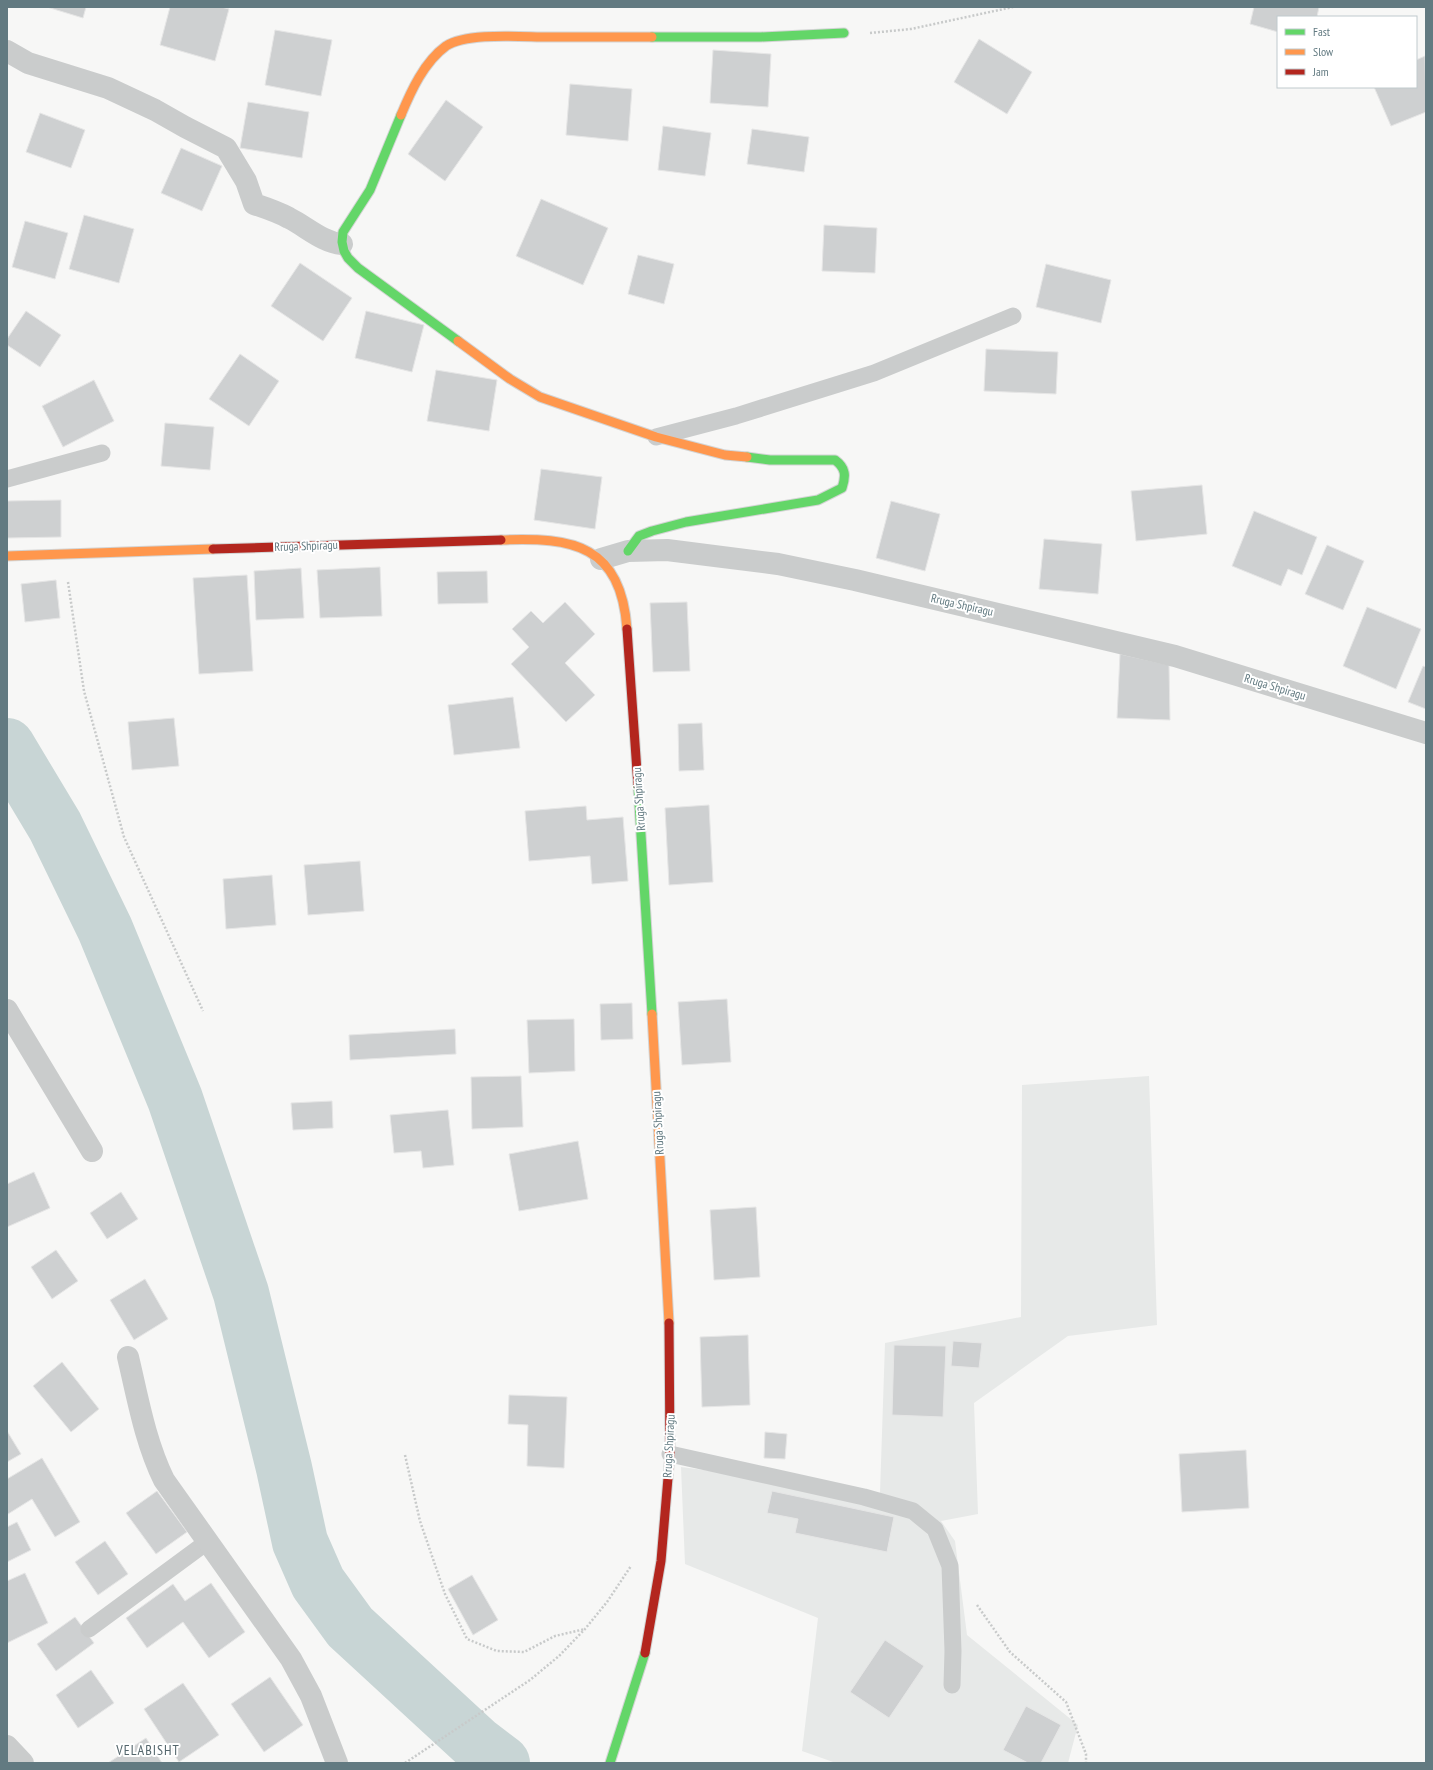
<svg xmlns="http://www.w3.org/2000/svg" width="1433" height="1770" viewBox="0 0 1433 1770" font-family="'PT Sans Narrow',sans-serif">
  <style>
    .built { fill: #e7e9e8 }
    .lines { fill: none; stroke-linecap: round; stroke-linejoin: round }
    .river { stroke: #c8d5d5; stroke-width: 56 }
    .building { fill: #ced0d1; stroke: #e6e6e6 }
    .fast-casing { stroke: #d3d4d4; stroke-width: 11 }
    .slow-casing { stroke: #d3d4d4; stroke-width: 11 }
    .jam-casing { stroke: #d3d4d4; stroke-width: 11 }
    .path { stroke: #c8caca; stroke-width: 2.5; stroke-dasharray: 2 2; stroke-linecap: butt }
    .lane { stroke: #cacccc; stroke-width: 17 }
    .street { stroke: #cacccc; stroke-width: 22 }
    .fast { stroke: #63d668; stroke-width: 9 }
    .slow { stroke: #ff974d; stroke-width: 9 }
    .jam { stroke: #b3261e; stroke-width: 9 }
    .labels { text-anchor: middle; stroke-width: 4; stroke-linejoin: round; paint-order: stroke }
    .street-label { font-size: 12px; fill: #627a81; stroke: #fff }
    .quarter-label { font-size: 14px; letter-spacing: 1px; fill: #54666c; stroke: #fff }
  </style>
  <rect width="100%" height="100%" fill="#f7f7f6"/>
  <path class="built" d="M1149 1076 1157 1325 1068 1336 974 1403 978 1514 941 1521 955 1541 967 1635 1078 1725 1068 1763H836L802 1751 818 1618 685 1564 681 1467 880 1493 885 1343 1021 1317 1022 1085Z"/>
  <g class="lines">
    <path class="river" d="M7 746 55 826 105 929 175 1099 241 1293 284 1468 300 1542 318 1583 350 1627 477 1744 502 1763"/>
  </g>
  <path class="building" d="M47 7H86L83 18Z
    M170 7H221L229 9 215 61 160 45Z
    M1254 7H1319L1317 17H1278V32L1250 24Z
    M275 30 332 40 321 96 265 85Z
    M979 39 1032 72 1007 114 954 82Z
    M713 50 771 54 768 107 710 103Z
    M1425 56 1426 112 1391 126 1374 87H1416V60Z
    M570 84 632 89 628 141 566 135Z
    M446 100 483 127 445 181 408 154Z
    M248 102 309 112 302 158 240 148Z
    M40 113 85 130 71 168 26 152Z
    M663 126 711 133 705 176 658 170Z
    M752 129 809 137 804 172 747 164Z
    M181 148 222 166 202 211 161 193Z
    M541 199 608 228 583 285 516 256Z
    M84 215 134 229 119 283 69 269Z
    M25 221 68 233 55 279 12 267Z
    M824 225 877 228 875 273 822 271Z
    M638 255 674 264 664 304 628 294Z
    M300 263 352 298 323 341 271 306Z
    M1046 264 1111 280 1101 323 1036 307Z
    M26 311 61 335 40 367 7 345V339Z
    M366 311 424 325 412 372 355 358Z
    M986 349 1058 352 1056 394 984 391Z
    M240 354 279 381 249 426 209 399Z
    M436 370 497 380 489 431 427 421Z
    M94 380 114 421 63 447 42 406Z
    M165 423 214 427 210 470 161 466Z
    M541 469 602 477 595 529 534 520Z
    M1202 485 1207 534 1136 541 1131 491Z
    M61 500V537L7 538V501Z
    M891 501 940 514 925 571 876 558Z
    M1254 511 1317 537 1302 575 1288 569 1281 586 1232 566Z
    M1044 539 1102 544 1098 594 1039 589Z
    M1327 545 1364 561 1343 610 1305 594Z
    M380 567 382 616 320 618 317 570Z
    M301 568 304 618 256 620 254 571Z
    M487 571 488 603 438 604 437 572Z
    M247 575 253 671 199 674 193 578Z
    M56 580 60 618 25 622 21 584Z
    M565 602 595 634 565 663 595 695 566 722 511 664 529 647 512 629 531 611 543 623Z
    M687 602 690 671 653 672 650 603Z
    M1367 607 1421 629 1396 689 1343 666Z
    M1120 654 1169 665 1170 720 1117 718Z
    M1423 666 1426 667V709L1408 702Z
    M513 697 520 748 454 755 448 705Z
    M174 718 179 766 132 770 128 722Z
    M702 723 704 770 679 771 678 724Z
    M709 805 713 882 669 885 665 808Z
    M586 806 587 820 623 817 628 881 592 884 590 856 529 861 525 811Z
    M360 861 364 911 308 915 304 865Z
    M272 875 276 925 226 929 223 879Z
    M727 999 731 1062 682 1065 678 1002Z
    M632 1003 633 1039 601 1040 600 1004Z
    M574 1019 575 1071 529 1073 527 1020Z
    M455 1029 456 1054 350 1060 349 1035Z
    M521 1076 523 1127 472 1129 471 1077Z
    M332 1101 333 1128 293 1130 291 1103Z
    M448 1110 454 1165 423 1168 421 1151 394 1153 390 1115Z
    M578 1141 588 1199 519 1211 509 1154Z
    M34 1172 50 1208 7 1227V1184Z
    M121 1192 138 1219 107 1239 90 1213Z
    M756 1207 760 1277 714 1280 710 1210Z
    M56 1250 78 1281 52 1299 31 1267Z
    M145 1279 168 1319 134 1340 110 1300Z
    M748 1335 750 1405 702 1407 700 1337Z
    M953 1341 982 1343 979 1368 951 1366Z
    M894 1345 946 1346 943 1417 892 1415Z
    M62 1362 99 1409 71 1432 33 1386Z
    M509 1395 567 1397 564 1468 527 1466 528 1425 508 1424Z
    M7 1431 21 1454 7 1462Z
    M765 1432 787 1434 785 1459 764 1458Z
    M1246 1450 1249 1508 1182 1512 1179 1454Z
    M42 1458 80 1522 55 1537 32 1499 8 1514 7 1511V1479Z
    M157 1491 187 1532 156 1554 126 1513Z
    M772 1491 894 1517 887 1552 795 1533 798 1519 767 1513Z
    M17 1522 31 1550 7 1562V1527Z
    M105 1541 128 1574 98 1595 75 1562Z
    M25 1573 48 1623 7 1643V1581Z
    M472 1575 498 1620 473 1635 448 1589Z
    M211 1583 245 1632 209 1658 183 1622 147 1648 126 1618 173 1584 185 1601Z
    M75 1617 94 1643 56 1671 37 1644Z
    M885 1640 924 1666 889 1718 850 1692Z
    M91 1670 114 1703 78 1728 56 1695Z
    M270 1677 303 1725 264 1752 231 1704Z
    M183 1683 219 1735 179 1762 144 1709Z
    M1026 1706 1061 1725 1041 1763H1028L1003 1750Z
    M146 1738 162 1763H108Z"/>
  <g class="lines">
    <defs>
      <path id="fast" d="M652 37H761L844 33
        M401 115 370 190 343 232 342 242 344 251 348 258 358 268 458 341
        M628 551 639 536 652 531 686 522 818 500 842 488C846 476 846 468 835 460H770L747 457
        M638 786 652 1014
        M610 1763 645 1653"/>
      <path id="slow" d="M401 115C411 91 424 62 446 46 467 32 523 37 548 37 583 37 618 37 652 37
        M458 341 510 379 540 397 656 437 725 455 747 457
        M501 540C573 537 621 545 627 629
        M7 556 213 549
        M652 1014 669 1323"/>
      <path id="jam" d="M213 549 501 540
        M627 629 638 786
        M645 1653 661 1561 670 1454 669 1323"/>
    </defs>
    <use href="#fast" class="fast-casing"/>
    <use href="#slow" class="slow-casing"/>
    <use href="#jam" class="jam-casing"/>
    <path class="path" d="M870 33 911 29 1013 7
      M68 582 84 691 124 837 203 1011
      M405 1455 420 1521 445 1594 467 1639 497 1651 524 1652 555 1636 585 1629
      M977 1605 1010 1652 1066 1702 1086 1754V1763
      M405 1763 530 1680 559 1656 585 1629 607 1602 631 1566"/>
    <path class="lane" d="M656 437 736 416 874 373 1013 316
      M7 479 102 453
      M670 1454 864 1497 913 1511 935 1529 950 1566 953 1651 952 1685
      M89 1629 207 1542"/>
    <path class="street" d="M7 51 28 63 108 88 155 110 185 127 226 148 246 181 254 204C266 208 278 212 289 218 307 227 322 242 342 244
      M601 559 628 551 667 550 778 564 855 580 1175 656 1426 733
      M7 1010 92 1151
      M128 1357C138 1399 145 1441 164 1480L291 1659 311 1696 337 1763
      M7 1746 23 1763"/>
    <use href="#fast" class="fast"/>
    <use href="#slow" class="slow"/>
    <use href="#jam" class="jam"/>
  </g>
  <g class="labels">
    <g class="street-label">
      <text transform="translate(306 546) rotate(-2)" y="4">Rruga Shpiragu</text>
      <text transform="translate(962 605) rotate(13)" y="4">Rruga Shpiragu</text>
      <text transform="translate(1275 687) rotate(17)" y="4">Rruga Shpiragu</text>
      <text transform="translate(639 799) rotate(-94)" y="4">Rruga Shpiragu</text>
      <text transform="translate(658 1123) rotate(-93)" y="4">Rruga Shpiragu</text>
      <text transform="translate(669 1446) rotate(-87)" y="4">Rruga Shpiragu</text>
    </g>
    <g class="quarter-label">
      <text x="148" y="1755">VELABISHT</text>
    </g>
  </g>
  <rect width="1433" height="1770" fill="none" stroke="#627a81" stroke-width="16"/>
  <rect x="1277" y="16" width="140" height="72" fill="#ffffff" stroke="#c0cacd"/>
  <rect x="1285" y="29" width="20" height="6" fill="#63d668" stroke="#c0cacd"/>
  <text x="1313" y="36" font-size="12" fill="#627a81">Fast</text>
  <rect x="1285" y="49" width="20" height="6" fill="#ff974d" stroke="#c0cacd"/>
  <text x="1313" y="56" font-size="12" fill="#627a81">Slow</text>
  <rect x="1285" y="69" width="20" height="6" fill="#b3261e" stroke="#c0cacd"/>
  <text x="1313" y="76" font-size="12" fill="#627a81">Jam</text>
</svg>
